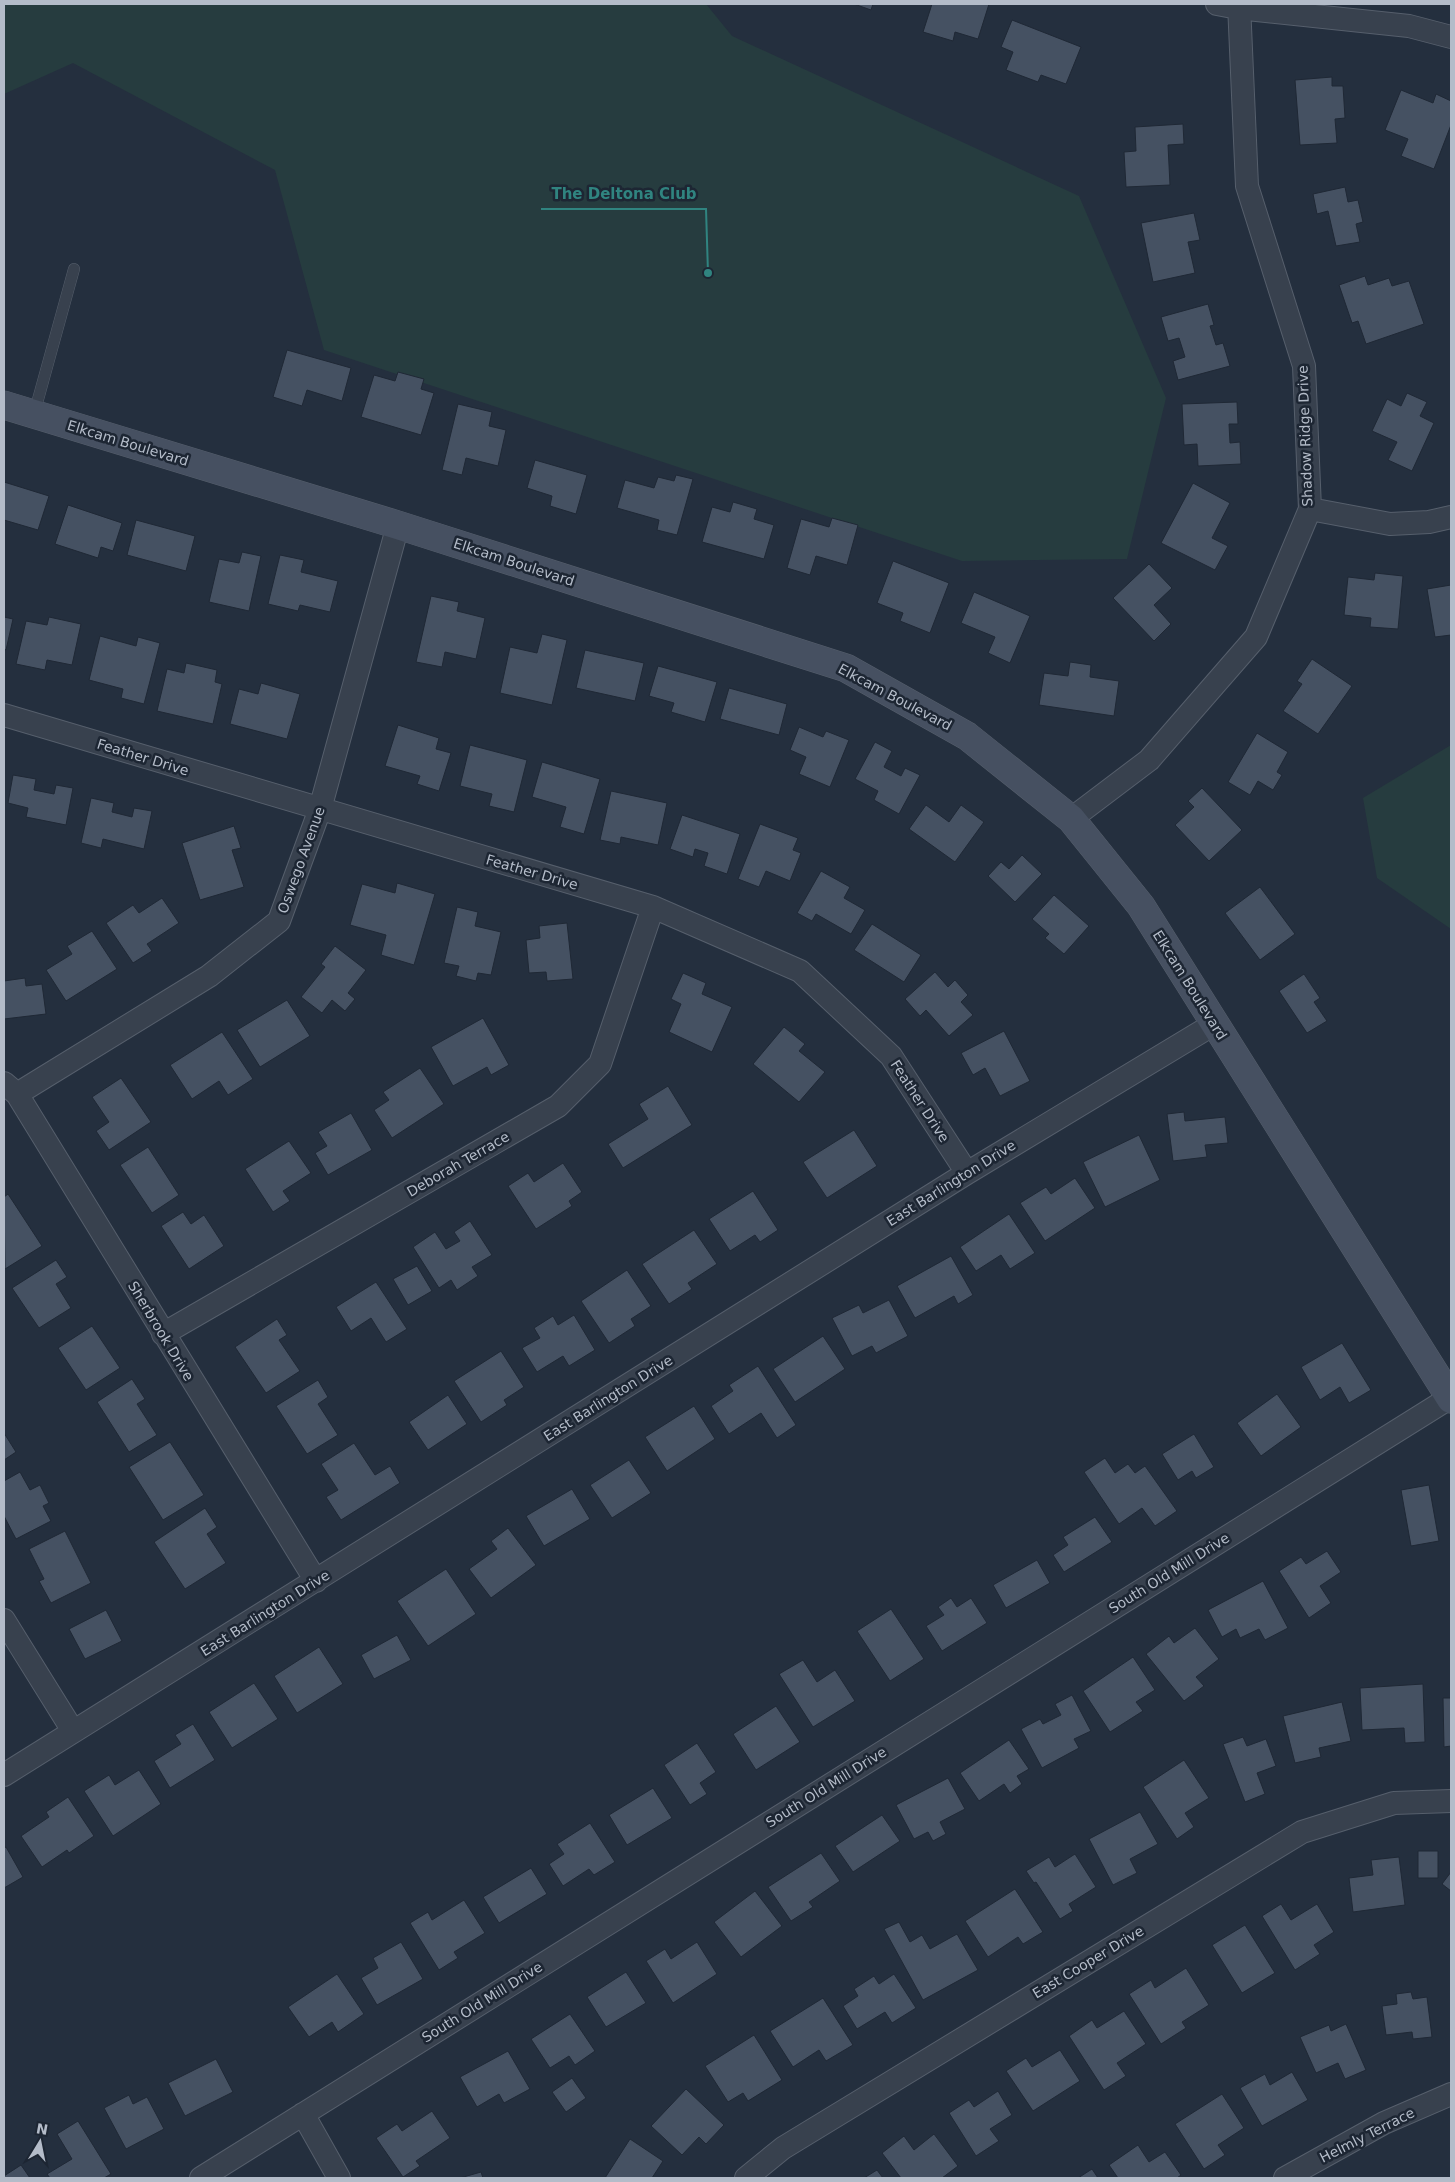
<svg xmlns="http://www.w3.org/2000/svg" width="1455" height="2182" viewBox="0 0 1455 2182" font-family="'DejaVu Sans',sans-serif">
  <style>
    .green { fill: #263c3f }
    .building { fill: #455162; stroke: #1f2835 }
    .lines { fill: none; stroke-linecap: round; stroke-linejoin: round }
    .lane-casing { stroke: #565f6c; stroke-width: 12 }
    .street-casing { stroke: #565f6c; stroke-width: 24 }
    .secondary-casing { stroke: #565f6c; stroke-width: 29 }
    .lane { stroke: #38414e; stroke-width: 11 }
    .street { stroke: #38414e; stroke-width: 22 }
    .secondary { stroke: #465061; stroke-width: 28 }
    .labels { text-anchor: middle; stroke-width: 5; stroke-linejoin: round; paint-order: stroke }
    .street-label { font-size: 14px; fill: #b4bcc9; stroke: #1d2633 }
    .leader { fill: none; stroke: #308480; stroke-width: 2 }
    .callout-dot { fill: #308480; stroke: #1d2633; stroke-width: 2 }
    .callout-label { font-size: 15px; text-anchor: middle; font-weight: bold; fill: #308480; stroke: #1d2633; stroke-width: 5; stroke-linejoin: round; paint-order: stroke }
  </style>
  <rect width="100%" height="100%" fill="#242f3e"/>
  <path class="green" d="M4 4H706L732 36 1079 196 1166 398 1127 559 962 561 324 350 275 170 73 63 4 94Z
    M1451 745V929L1377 878 1363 798Z"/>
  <path class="building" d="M854 4H873L871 10Z
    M932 4H989L978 39 955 32 953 41 923 32Z
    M1012 20 1081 47 1066 84 1041 75 1038 82 1006 70 1013 52 1001 47Z
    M1332 77V86H1343L1345 118 1335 119 1337 143 1300 145 1295 80Z
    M1401 90 1433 103 1436 94 1451 101V125L1434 169 1401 156 1408 139 1385 130Z
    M1183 124 1184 144 1168 145 1170 185 1126 187 1124 152 1136 151 1135 127Z
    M1345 187 1348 202 1358 200 1363 222 1356 224 1360 242 1336 246 1328 211 1317 214 1313 194Z
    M1194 213 1200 240 1188 242 1195 273 1153 282 1141 223Z
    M1365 276 1368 285 1389 278 1392 286 1409 281 1424 324 1366 344 1358 321 1352 323 1339 285Z
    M1208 304 1214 325 1210 326 1216 345 1223 343 1230 366 1178 380 1173 361 1185 357 1179 338 1168 341 1161 317Z
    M287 350 351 368 342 401 307 390 302 406 273 397Z
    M398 372 424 379 421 389 434 393 421 435 361 417 374 375 395 381Z
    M1407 393 1427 402 1420 416 1434 423 1412 471 1388 460 1397 442 1372 431 1387 399 1401 406Z
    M1237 402 1238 424H1229L1230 443 1240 442 1241 464 1198 466 1197 444 1184 445 1182 404Z
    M458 404 492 412 489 426 506 430 498 466 466 458 462 475 442 470Z
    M535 460 587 475 576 514 550 506 552 496 527 488Z
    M676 475 693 479 677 535 657 530 659 520 617 508 625 480 654 488 658 477 674 481Z
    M4 482 49 496 38 530 4 520Z
    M1193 483 1230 503 1212 538 1228 546 1215 570 1161 543Z
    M733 502 757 509 754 519 774 525 764 559 702 542 712 507 730 512Z
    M68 505 122 523 113 551 101 547 98 558 55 544Z
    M832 518 858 525 847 565 816 556 810 575 787 568 801 519 829 527Z
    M136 520 195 536 186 571 127 555Z
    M242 552 261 556 249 611 209 602 219 559 239 563Z
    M280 555 304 560 301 572 338 581 330 612 300 605 298 611 268 604Z
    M893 561 949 583 930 633 900 621 903 613 877 603Z
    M1149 564 1172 588 1154 605 1171 624 1154 641 1113 598Z
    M1375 573 1403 576 1398 629 1370 627 1371 618 1344 615 1348 577 1374 580Z
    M1451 585V635L1435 637 1427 589Z
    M974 592 1030 616 1010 663 988 653 995 637 961 623Z
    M431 596 459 602 457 611 485 618 476 659 445 652 442 667 416 662Z
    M4 617 13 619 6 650 4 649Z
    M49 617 81 624 72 665 47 660 45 670 16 664 26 621 47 625Z
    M542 634 567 640 552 705 500 693 510 647 537 653Z
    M100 636 136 646 138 637 160 643 144 704 121 698 123 689 89 680Z
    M585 650 644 663 635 701 576 688Z
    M1312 659 1352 686 1318 734 1283 711 1302 684 1297 681Z
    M1070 662 1091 665 1090 677 1119 681 1114 716 1039 705 1044 673 1068 676Z
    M186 663 217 670 215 682 222 684 213 724 157 711 167 669 184 673Z
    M658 666 717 682 705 722 671 712 674 703 649 696Z
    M261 683 300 694 287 739 230 724 239 689 258 694Z
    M729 688 787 704 779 735 720 719Z
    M398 725 439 738 436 749 451 753 439 791 417 784 420 776 385 766Z
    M799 727 823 737 826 731 849 740 830 787 799 774 806 757 790 750Z
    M1257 733 1288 752 1277 772 1282 775 1273 790 1258 781 1250 795 1228 782Z
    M875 742 892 751 884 767 901 776 905 768 920 775 899 814 874 800 878 791 855 779Z
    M470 745 527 760 514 812 489 806 492 794 460 786Z
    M542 762 600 779 584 834 560 827 566 807 532 797Z
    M13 775 36 779 34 790 54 794 56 785 73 788 66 825 26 817 28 808 8 803Z
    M1202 788 1242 830 1209 861 1175 825 1194 807 1188 801Z
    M611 791 667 803 658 845 621 837 620 844 600 840Z
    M91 798 114 803 112 812 132 817 134 808 152 811 144 849 103 839 101 848 81 843Z
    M926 805 949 822 961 805 984 822 955 862 909 829Z
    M682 815 740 834 727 874 704 866 708 853 695 849 693 857 670 849Z
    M760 824 798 838 793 850 801 853 790 881 766 871 759 887 738 879Z
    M234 826 241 848 232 850 244 887 200 900 182 843Z
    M1022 855 1042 874 1015 902 988 876 1001 862 1009 869Z
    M821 871 850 887 844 898 865 910 851 934 816 914 812 921 797 913Z
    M397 883 435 894 414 965 381 955 386 935 350 925 362 884 395 893Z
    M1260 887 1295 934 1260 960 1225 913Z
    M1054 895 1089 926 1064 954 1045 938 1049 934 1032 919Z
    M162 898 179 923 147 944 152 951 133 963 106 923 133 905 139 913Z
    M457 907 478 912 475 926 501 932 491 975 478 973 476 981 456 976 459 966 444 963Z
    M567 923 573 979 547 981 546 972 529 973 526 940 540 938 539 926Z
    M872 924 921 955 904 982 854 950Z
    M92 931 117 969 66 1001 46 970 72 954 67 946Z
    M335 946 366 970 348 993 355 999 345 1011 332 1000 322 1013 301 997 325 967 321 964Z
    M935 972 948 987 955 980 968 995 961 1002 973 1015 949 1036 926 1010 920 1016 905 999Z
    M683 973 706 983 702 994 732 1007 712 1052 669 1032 681 1004 671 999Z
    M1304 974 1320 998 1314 1002 1327 1021 1307 1033 1279 991Z
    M25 978 26 986 42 984 46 1014 4 1019V981Z
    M287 1000 310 1036 260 1067 237 1030Z
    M483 1018 509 1065 491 1075 487 1067 453 1086 431 1047Z
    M784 1027 805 1044 799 1051 825 1072 799 1102 753 1064Z
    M1004 1031 1030 1081 1000 1096 985 1068 973 1075 961 1053Z
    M222 1032 253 1079 228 1095 219 1081 192 1099 170 1065Z
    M420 1068 444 1104 392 1138 374 1110 389 1100 383 1092Z
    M121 1078 151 1122 109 1150 96 1131 109 1122 92 1097Z
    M668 1086 692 1125 623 1168 608 1144 648 1119 639 1104Z
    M1184 1112 1185 1121 1225 1117 1228 1143 1205 1145 1207 1157 1173 1161 1167 1114Z
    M351 1113 372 1150 328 1175 315 1153 327 1146 318 1132Z
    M854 1130 877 1166 827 1198 803 1162Z
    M1139 1135 1160 1180 1105 1207 1083 1162Z
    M289 1141 311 1173 283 1191 290 1201 273 1212 245 1169Z
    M148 1147 179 1195 152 1213 120 1165Z
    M563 1163 582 1192 569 1201 572 1206 536 1229 508 1186 528 1173 534 1182Z
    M1075 1178 1095 1208 1045 1241 1020 1203 1046 1187 1051 1194Z
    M753 1191 778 1230 760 1242 755 1235 730 1251 709 1219Z
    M8 1194 42 1246 5 1269 4 1197Z
    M183 1212 191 1224 204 1215 224 1246 189 1269 161 1226Z
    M1009 1214 1035 1253 1010 1269 1001 1255 976 1271 960 1247Z
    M470 1221 492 1255 472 1267 478 1276 457 1290 451 1280 439 1288 413 1247 435 1232 446 1249 460 1241 454 1232Z
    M694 1230 717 1264 688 1283 692 1289 669 1304 642 1264Z
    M951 1256 973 1295 958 1304 954 1296 915 1318 897 1286Z
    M56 1260 67 1277 56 1284 71 1308 39 1328 12 1288Z
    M417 1266 432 1291 408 1305 393 1279Z
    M627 1270 651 1306 631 1319 635 1326 609 1343 581 1301Z
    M376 1282 407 1329 386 1342 371 1318 351 1331 336 1307Z
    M889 1300 908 1336 876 1353 872 1346 852 1356 832 1318 859 1305 863 1313Z
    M574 1315 595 1350 569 1366 563 1356 537 1372 522 1348 540 1338 534 1328 553 1316 558 1325Z
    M277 1319 287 1335 279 1340 300 1371 266 1393 235 1347Z
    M92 1326 120 1368 86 1390 58 1348Z
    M823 1336 845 1369 795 1402 773 1369Z
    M1342 1343 1371 1390 1349 1403 1340 1387 1320 1400 1301 1367Z
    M501 1351 524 1387 504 1400 507 1405 481 1422 454 1381Z
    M758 1366 796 1425 777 1438 761 1413 729 1434 711 1406 733 1391 729 1385Z
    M132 1379 145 1399 137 1404 157 1435 129 1452 97 1402Z
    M318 1380 328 1397 318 1404 338 1435 307 1454 276 1406Z
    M1277 1394 1301 1427 1261 1456 1237 1423Z
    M448 1395 467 1424 428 1450 409 1422Z
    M694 1406 715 1439 667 1471 645 1437Z
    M4 1433 16 1452 4 1460Z
    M1194 1434 1214 1467 1196 1478 1192 1471 1178 1480 1162 1454Z
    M170 1442 204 1495 163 1520 129 1467Z
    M354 1443 375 1475 390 1466 400 1483 341 1520 326 1497 338 1490 321 1464Z
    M1105 1458 1115 1473 1128 1464 1135 1473 1145 1466 1177 1511 1155 1526 1142 1508 1119 1524 1084 1472Z
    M629 1460 651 1493 612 1518 590 1485Z
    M20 1472 30 1490 40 1485 49 1503 43 1506 51 1521 16 1539 4 1516V1481Z
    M1429 1485 1439 1541 1411 1546 1401 1490Z
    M572 1489 590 1519 544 1546 526 1516Z
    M205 1508 217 1527 207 1534 226 1563 185 1589 154 1542Z
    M1095 1517 1112 1542 1064 1572 1053 1555 1068 1545 1063 1537Z
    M508 1528 536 1565 491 1598 469 1569 497 1549 491 1541Z
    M65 1531 91 1583 51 1603 39 1581 44 1579 29 1549Z
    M1327 1551 1341 1572 1320 1586 1331 1603 1309 1618 1279 1571 1301 1557 1306 1564Z
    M1037 1560 1050 1583 1006 1608 993 1585Z
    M446 1569 476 1614 428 1646 397 1601Z
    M1263 1581 1288 1628 1265 1640 1259 1629 1240 1638 1236 1629 1222 1637 1208 1610Z
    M951 1598 957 1607 971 1598 987 1623 942 1651 926 1626 944 1615 938 1607Z
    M891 1609 924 1659 890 1681 857 1631Z
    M106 1610 122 1641 85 1659 69 1629Z
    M1195 1628 1219 1659 1196 1677 1204 1686 1184 1701 1146 1654 1169 1636 1174 1643Z
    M397 1635 411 1660 374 1679 361 1655Z
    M319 1647 343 1684 297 1713 274 1676Z
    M1133 1657 1155 1690 1136 1702 1143 1711 1110 1732 1083 1691Z
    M803 1660 817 1682 835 1670 855 1701 813 1727 779 1674Z
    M254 1683 278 1719 232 1748 209 1712Z
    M1423 1684 1425 1742 1405 1743 1404 1728 1362 1730 1360 1688Z
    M1072 1695 1091 1731 1074 1739 1079 1748 1042 1768 1021 1729 1040 1719 1043 1724 1061 1715 1055 1704Z
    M1443 1698H1451V1746L1444 1747Z
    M1342 1702 1351 1741 1319 1748 1321 1757 1295 1763 1283 1716Z
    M776 1706 800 1742 756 1770 733 1734Z
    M193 1724 215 1760 170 1788 154 1761 181 1744 175 1735Z
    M1243 1737 1247 1746 1266 1739 1276 1766 1257 1773 1265 1794 1245 1802 1223 1744Z
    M1009 1740 1029 1769 1017 1776 1022 1784 1010 1793 1004 1784 979 1801 960 1773Z
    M697 1743 716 1772 700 1783 707 1794 690 1805 664 1765Z
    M1184 1760 1209 1798 1185 1813 1194 1827 1177 1839 1143 1787Z
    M139 1770 161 1804 113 1836 84 1791 109 1775 115 1785Z
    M948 1778 965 1809 940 1822 946 1834 933 1841 928 1832 914 1839 896 1805Z
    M653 1788 672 1818 627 1845 609 1815Z
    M68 1797 94 1836 69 1853 67 1850 42 1867 21 1836 49 1817 46 1812Z
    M1140 1812 1158 1844 1130 1859 1137 1873 1113 1885 1089 1839Z
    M882 1815 900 1841 853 1872 835 1846Z
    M590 1823 615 1862 594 1875 589 1869 563 1886 549 1864 564 1854 557 1844Z
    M6 1847 23 1877 4 1888V1848Z
    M1418 1851H1438V1878H1418Z
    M821 1853 840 1881 809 1902 813 1907 791 1921 768 1887Z
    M1075 1854 1096 1887 1069 1904 1073 1911 1060 1919 1036 1882 1034 1883 1026 1871 1049 1857 1055 1867Z
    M1399 1857 1405 1905 1353 1912 1349 1878 1373 1875 1371 1860Z
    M531 1868 547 1894 499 1923 483 1897Z
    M1451 1872V1891L1442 1884Z
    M1015 1889 1043 1932 1023 1944 1018 1937 988 1957 965 1921Z
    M755 1891 782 1926 741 1957 714 1922Z
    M464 1900 485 1933 454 1952 458 1958 439 1970 410 1923 428 1912 432 1920Z
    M1281 1904 1291 1920 1317 1904 1334 1932 1314 1945 1320 1954 1295 1970 1262 1916Z
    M899 1922 910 1942 922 1935 930 1949 957 1934 978 1970 923 2000 884 1929Z
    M1245 1925 1275 1973 1242 1993 1212 1945Z
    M401 1942 423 1979 377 2005 361 1978 378 1968 373 1958Z
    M697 1942 717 1974 673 2003 646 1961 665 1949 671 1959Z
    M1186 1968 1209 2005 1182 2022 1186 2028 1161 2044 1129 1994 1151 1980 1155 1988Z
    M626 1972 646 2003 606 2027 587 1997Z
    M337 1974 364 2014 338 2032 332 2022 309 2037 288 2007Z
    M894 1974 916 2008 892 2023 885 2012 857 2029 843 2006 858 1996 854 1989 874 1976 879 1984Z
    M1411 1992 1413 1999 1427 1997 1432 2037 1413 2039 1412 2032 1386 2035 1382 2006 1397 2004 1396 1994Z
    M823 1998 853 2045 826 2061 819 2050 793 2067 770 2031Z
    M1124 2011 1146 2044 1117 2063 1126 2076 1104 2090 1069 2036 1092 2020 1097 2028Z
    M570 2014 595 2051 575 2065 569 2056 550 2068 531 2039Z
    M1346 2024 1366 2070 1345 2079 1338 2063 1316 2073 1300 2037 1329 2025 1331 2031Z
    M754 2035 782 2080 748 2101 743 2093 728 2102 705 2066Z
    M1060 2050 1080 2081 1033 2111 1006 2071 1026 2058 1032 2067Z
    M508 2051 530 2089 504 2103 499 2094 477 2107 460 2077Z
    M216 2059 233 2092 185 2116 168 2083Z
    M1292 2072 1308 2100 1262 2126 1240 2088 1265 2074 1270 2085Z
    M572 2078 586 2098 566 2112 552 2092Z
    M686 2089 724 2125 706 2144 699 2137 682 2155 651 2126Z
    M998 2091 1012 2115 990 2129 999 2141 976 2156 949 2113 969 2100 974 2107Z
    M1222 2094 1244 2128 1218 2145 1225 2155 1204 2169 1175 2124Z
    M129 2095 133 2104 147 2097 164 2129 126 2149 104 2108Z
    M432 2111 450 2138 416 2161 420 2166 403 2177 376 2138 397 2124 402 2131Z
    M78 2121 111 2174 104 2178H50L47 2174 72 2159 57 2134Z
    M934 2134 958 2166 942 2178H901L882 2153 904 2136 914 2150Z
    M630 2139 663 2161 652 2178H605Z
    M1138 2145 1149 2162 1165 2152 1181 2175 1177 2178H1118L1109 2165Z
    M21 2165 30 2178H4V2176Z
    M1092 2169 1098 2178H1078Z
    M877 2170 883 2178H864Z
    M481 2172 483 2178H460Z"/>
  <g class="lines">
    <defs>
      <path id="lane" d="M34 414 74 269"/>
      <path id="street" d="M1217 4 1238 8 1409 26 1451 37
        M1310 509 1390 524 1429 522 1451 517
        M4 715 653 907 800 971 891 1056 967 1173
        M1071 819 1149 760 1256 637 1310 509 1304 366 1247 186 1239 4
        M4 1083 17 1094 316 1581
        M17 1094 209 976 279 921 320 809 398 525
        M163 1334 558 1106 600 1064 653 907
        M4 1620 73 1731
        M4 1775 967 1173 1214 1024
        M303 2114 339 2178
        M201 2178 1451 1397
        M746 2178 783 2148 1302 1832 1394 1803 1451 1801
        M1285 2178 1384 2123 1451 2094"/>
      <path id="secondary" d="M4 405 398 525 846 668 967 736 1071 819 1141 906 1451 1399"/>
    </defs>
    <use href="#lane" class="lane-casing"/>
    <use href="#street" class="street-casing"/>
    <use href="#secondary" class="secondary-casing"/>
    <use href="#lane" class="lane"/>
    <use href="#street" class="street"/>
    <use href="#secondary" class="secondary"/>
  </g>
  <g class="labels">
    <g class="street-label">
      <text transform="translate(1305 436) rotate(-92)" y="5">Shadow Ridge Drive</text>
      <text transform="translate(128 443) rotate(17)" y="5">Elkcam Boulevard</text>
      <text transform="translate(514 562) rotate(18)" y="5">Elkcam Boulevard</text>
      <text transform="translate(895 697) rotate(28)" y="5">Elkcam Boulevard</text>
      <text transform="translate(143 757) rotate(17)" y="5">Feather Drive</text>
      <text transform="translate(301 860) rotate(-70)" y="5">Oswego Avenue</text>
      <text transform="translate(532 872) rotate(16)" y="5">Feather Drive</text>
      <text transform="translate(1190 985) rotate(58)" y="5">Elkcam Boulevard</text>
      <text transform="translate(920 1101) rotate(57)" y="5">Feather Drive</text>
      <text transform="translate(458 1164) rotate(-30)" y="5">Deborah Terrace</text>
      <text transform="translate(951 1183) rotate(-32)" y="5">East Barlington Drive</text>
      <text transform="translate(161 1331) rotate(59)" y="5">Sherbrook Drive</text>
      <text transform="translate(608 1398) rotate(-32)" y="5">East Barlington Drive</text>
      <text transform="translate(1169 1573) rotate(-32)" y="5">South Old Mill Drive</text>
      <text transform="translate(265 1613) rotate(-32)" y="5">East Barlington Drive</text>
      <text transform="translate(826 1787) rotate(-32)" y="5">South Old Mill Drive</text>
      <text transform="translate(1088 1962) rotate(-31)" y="5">East Cooper Drive</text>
      <text transform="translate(482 2002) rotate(-32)" y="5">South Old Mill Drive</text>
      <text transform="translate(1367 2135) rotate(-27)" y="5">Helmly Terrace</text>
    </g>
  </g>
  <path class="leader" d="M708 273L706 209H541"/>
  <circle class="callout-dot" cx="708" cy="273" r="5"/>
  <g class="callout-label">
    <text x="624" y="199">The Deltona Club</text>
  </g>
  <rect width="1455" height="2182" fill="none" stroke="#b4bcc9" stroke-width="10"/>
  <g transform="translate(40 2142) rotate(10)" stroke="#1d2633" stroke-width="4" paint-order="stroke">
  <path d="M0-4L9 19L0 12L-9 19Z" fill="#b4bcc9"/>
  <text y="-8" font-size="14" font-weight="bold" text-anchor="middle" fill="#b4bcc9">N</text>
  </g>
</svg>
